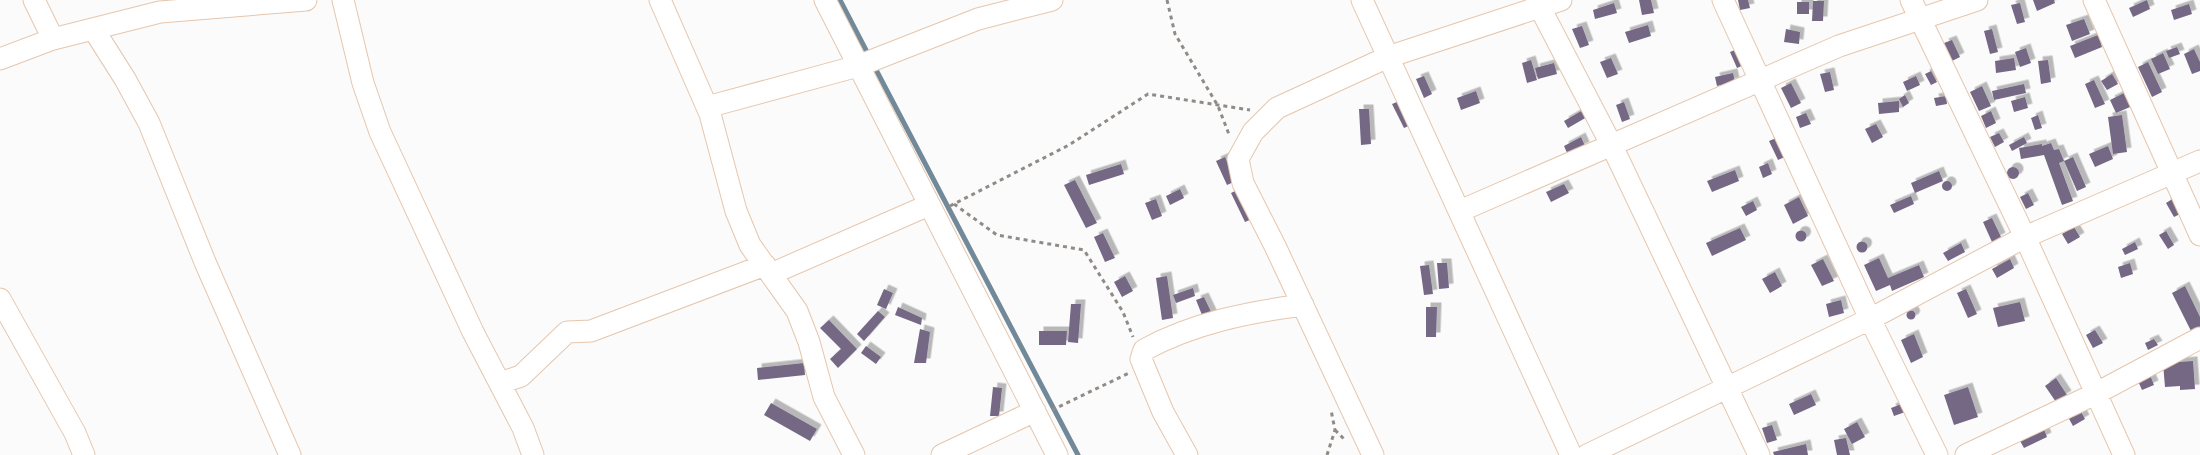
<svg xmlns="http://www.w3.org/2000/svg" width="2200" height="455" viewBox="0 0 2200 455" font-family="'Varela Round',sans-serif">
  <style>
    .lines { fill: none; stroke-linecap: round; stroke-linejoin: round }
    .stream { stroke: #718998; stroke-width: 5 }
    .building { fill: #756785; filter: url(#shadow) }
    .minor-casing { stroke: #e5c6ad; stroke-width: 23 }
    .path { stroke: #908b86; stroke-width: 3; stroke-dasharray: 4 4; stroke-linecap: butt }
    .minor { stroke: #fff; stroke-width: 21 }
  </style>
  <defs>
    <filter id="shadow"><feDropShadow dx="4.5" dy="-4.5" stdDeviation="0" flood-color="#0004"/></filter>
  </defs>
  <rect width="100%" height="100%" fill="#fbfbfb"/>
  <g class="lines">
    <path class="stream" d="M840 0 869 56
      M874 66 1078 455"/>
  </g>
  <path class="building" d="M1639 0H1651L1654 13 1642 15Z
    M1738 0H1748L1750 8 1740 10Z
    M2033 0H2054L2055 3 2037 11Z
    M2147 0 2150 9 2133 17 2129 8Z
    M1813 1H1824L1823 21H1812Z
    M1797 2H1809V14H1797Z
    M1614 3 1617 13 1595 19 1593 10Z
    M2020 3 2025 22 2017 24 2011 5Z
    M2189 4 2192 14 2174 20 2171 10Z
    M2084 19 2090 34 2072 41 2066 25Z
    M1648 25 1651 36 1629 43 1625 32Z
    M1582 26 1589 45 1580 48 1572 29Z
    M1786 29 1800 32 1799 44 1784 42Z
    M1992 29 1998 52 1990 54 1984 31Z
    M2098 35 2102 47 2075 58 2070 46Z
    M1952 40 1960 57 1952 61 1944 43Z
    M2177 47 2180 54 2169 58 2166 51Z
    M1740 48 1746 64 1737 68 1730 52Z
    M2026 48 2031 63 2020 67 2015 52Z
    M2194 49 2200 62V71L2192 74 2184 54Z
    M2163 53 2170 69 2158 74 2151 59Z
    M1611 58 1618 74 1607 78 1600 62Z
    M2014 58 2016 70 1996 73 1995 61Z
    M1531 60 1537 80 1527 83 1522 63Z
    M2048 60 2051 82 2041 84 2038 61Z
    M2148 62 2162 92 2152 97 2138 67Z
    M1554 63 1557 74 1538 79 1535 68Z
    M1931 71 1937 82 1931 85 1925 74Z
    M1830 72 1834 90 1825 92 1820 74Z
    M1733 73 1735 82 1717 86 1715 77Z
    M2112 74 2118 84 2107 90 2101 81Z
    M1424 76 1432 94 1424 98 1416 79Z
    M1916 76 1920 85 1907 91 1903 82Z
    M2094 80 2105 104 2095 108 2085 84Z
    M1791 83 1801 103 1791 108 1781 88Z
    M2024 84 2026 93 1994 100 1992 91Z
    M1982 86 1991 106 1979 111 1970 92Z
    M2130 90 2137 104 2116 113 2110 100Z
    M1476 91 1480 103 1461 110 1457 98Z
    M1905 95 1909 103 1903 107 1899 99Z
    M1946 96 1947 104 1936 106 1934 98Z
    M2025 97 2028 108 2014 112 2011 101Z
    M1402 100 1413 124 1404 128 1392 104Z
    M1899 101V112L1879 114 1878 103Z
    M1624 102 1630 119 1622 122 1616 105Z
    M1359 109H1369L1371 144 1361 145Z
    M1583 110 1587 117 1568 128 1564 121Z
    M1991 111 1996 123 1986 128 1981 116Z
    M1806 113 1811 124 1800 128 1796 117Z
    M2038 115 2042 128 2035 130 2031 118Z
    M2122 115 2127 152 2113 154 2108 117Z
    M1876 124 1883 137 1872 143 1865 129Z
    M1999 133 2004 142 1995 147 1990 137Z
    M1781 136 1789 155 1778 160 1769 141Z
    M1581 137 1585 146 1568 155 1564 146Z
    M2024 137 2027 143 2012 151 2009 145Z
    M2051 143 2054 150 2059 149 2064 161 2059 163 2073 201 2062 205 2044 155 2021 159 2019 148 2042 144V146Z
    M2108 146 2113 159 2095 167 2089 154Z
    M1225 157 1236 181 1227 185 1216 161Z
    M2073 157 2086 187 2077 191 2064 161Z
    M1768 163 1772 174 1763 178 1759 167Z
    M1121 164 1124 174 1089 185 1086 175Z
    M2007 173a6 6 0 1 1 12 0a6 6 0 1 1-12 0Z
    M1735 170 1739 181 1712 192 1707 181Z
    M1939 171 1943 181 1915 193 1911 183Z
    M1075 180 1097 223 1086 228 1064 185Z
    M1942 186a5 5 0 1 1 10 0a5 5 0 1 1-10 0Z
    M1564 184 1569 193 1551 202 1546 192Z
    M1241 188 1254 218 1245 222 1231 193Z
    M1180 189 1184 198 1170 205 1166 196Z
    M2028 193 2034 205 2026 209 2020 197Z
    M1911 196 1914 204 1894 213 1890 205Z
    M1799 197 1808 216 1793 224 1784 205Z
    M2174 198 2182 213 2174 217 2166 203Z
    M1156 199 1162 216 1152 220 1145 203Z
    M1753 201 1757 210 1746 216 1741 207Z
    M1992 218 2001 237 1992 242 1983 222Z
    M2074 227 2080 237 2068 244 2062 234Z
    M1740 228 1746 240 1712 256 1706 243Z
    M1795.5 236a5.5 5.5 0 1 1 11 0a5.5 5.5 0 1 1-11 0Z
    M2166 231 2174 245 2168 249 2159 235Z
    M1103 233 1115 258 1105 262 1094 237Z
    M1856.5 247a5.5 5.5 0 1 1 11 0a5.5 5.5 0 1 1-11 0Z
    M2135 242 2138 249 2125 255 2122 249Z
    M1961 243 1965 252 1948 261 1943 253Z
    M1879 258 1888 278 1919 265 1924 277 1892 291 1890 285 1876 291 1864 265Z
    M1823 259 1834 281 1822 286 1811 265Z
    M2010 259 2014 268 1997 278 1992 269Z
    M1437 263H1447L1449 288 1439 289Z
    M2130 263 2133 274 2121 278 2118 267Z
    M1429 265 1433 294 1424 295 1420 266Z
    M1775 272 1782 286 1770 293 1762 279Z
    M1125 276 1133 291 1122 297 1114 282Z
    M1167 276 1173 318 1162 320 1156 278Z
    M2185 286 2200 317V331L2193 335 2172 293Z
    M1193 288 1195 296 1176 303 1173 295Z
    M884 289 893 293 886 309 877 305Z
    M1966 289 1977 314 1968 318 1957 293Z
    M1204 297 1213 316 1204 320 1196 300Z
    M1841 300 1844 313 1829 317 1826 304Z
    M2020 302 2025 321 1998 327 1993 308Z
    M1071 304H1081L1078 343 1068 342Z
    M898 307 922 318 921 325 895 315Z
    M1426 307H1437L1436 337H1426Z
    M1906.5 315a4.5 4.5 0 1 1 9 0a4.5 4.5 0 1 1-9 0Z
    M878 311 885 317 864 341 857 334Z
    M829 320 857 349 838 368 830 359 841 349 820 328Z
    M920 329 930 332 926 363H914Z
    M2095 330 2103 343 2093 348 2086 335Z
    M1039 331H1067L1066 345H1039Z
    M1914 334 1923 357 1911 363 1901 340Z
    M2154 339 2158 345 2148 350 2145 343Z
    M866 346 881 357 876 364 861 353Z
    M2193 361 2195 389 2180 390V386L2165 387 2163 363Z
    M804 363 805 375 758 380 757 368Z
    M2150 375 2154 385 2142 390 2138 381Z
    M2056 378 2067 395 2056 402 2045 386Z
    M993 387 1002 388 999 416H990Z
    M1968 387 1978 417 1954 425 1944 395Z
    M1811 394 1816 405 1794 415 1789 404Z
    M771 403 817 429 810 441 764 415Z
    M1904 403 1908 411 1894 416 1891 408Z
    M2080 410 2085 419 2073 426 2068 417Z
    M1857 422 1865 437 1852 444 1844 429Z
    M1772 425 1777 440 1767 443 1762 428Z
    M2043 427 2047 437 2024 448 2019 439Z
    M1846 438 1850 455H1837L1834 440Z
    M1806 444 1808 455H1774L1773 452Z"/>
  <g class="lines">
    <defs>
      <path id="minor" d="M34 0 53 39
        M343 0 363 83 380 132 473 332 523 428 533 455
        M660 0 710 114 736 211 750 245 797 311 809 342 824 397 854 455
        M825 0 1057 455
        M1362 0 1571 455
        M1536 0 1612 146 1759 455
        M1723 0 1870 319 1937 455
        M1911 0 2025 237 2124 455
        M2094 0 2200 235
        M94 30 125 79 149 123 205 262 290 455
        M0 59 53 39 160 12 306 0
        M707 107 858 66 978 19 1052 0
        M1460 211 1839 46 1977 0
        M771 274 929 205
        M0 299 75 433 84 455
        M500 383 521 376 567 332 591 331 765 265
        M942 455 1035 411
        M1187 455 1163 412 1141 359 1144 350C1193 323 1249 312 1303 305
        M1373 455 1275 246 1243 183 1238 159 1253 132 1277 108 1388 57 1561 0
        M1587 455 1870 319 2025 237 2200 161
        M1966 455 2095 394 2200 338"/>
    </defs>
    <use href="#minor" class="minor-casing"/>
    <path class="path" d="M1167 0 1175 34 1218 106 1230 137
      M954 204 997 235 1084 250 1123 312 1133 337
      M950 206 1069 145 1148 94 1250 110
      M1052 410 1129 373
      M1335 430 1345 440
      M1327 455 1335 430 1331 410"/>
    <use href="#minor" class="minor"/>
  </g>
</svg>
